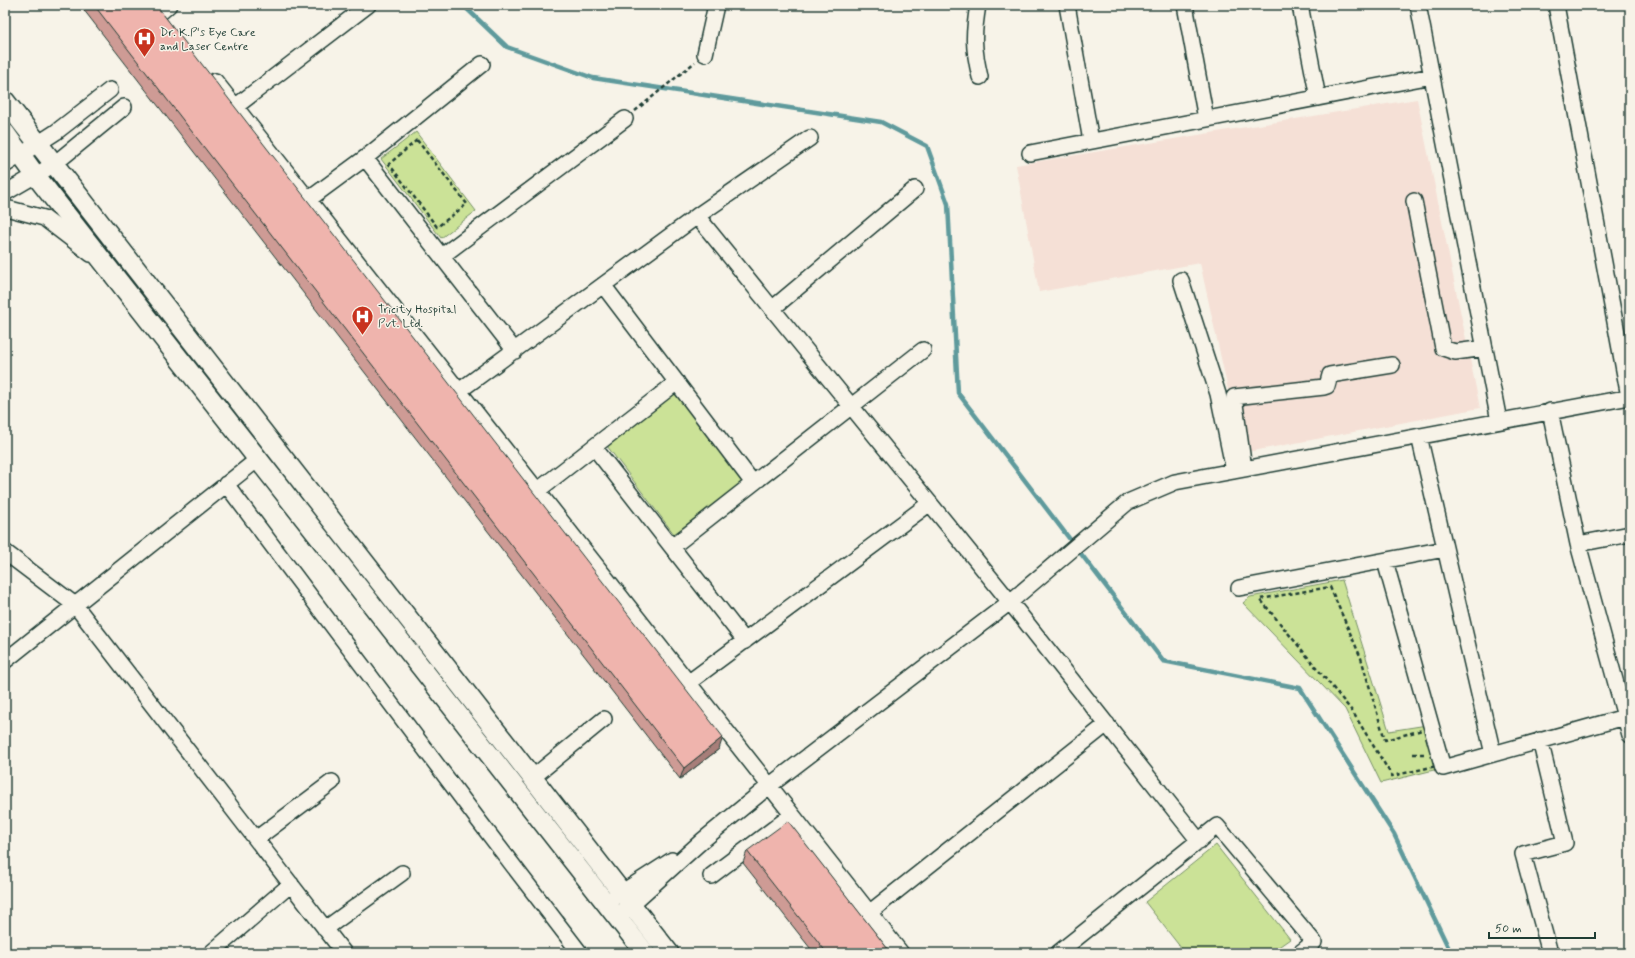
<svg xmlns="http://www.w3.org/2000/svg" width="1635" height="958" viewBox="0 0 1635 958" font-family="Mynerve,sans-serif">
  <style>
    .built { fill: #f5e0d6 }
    .green { fill: #cbe297; stroke: #759066 }
    .lines { fill: none; stroke-linecap: round; stroke-linejoin: round }
    .stream { stroke: #5e9a9c; stroke-width: 4.5 }
    .minor-casing { stroke: #1f3d34; stroke-width: 18 }
    .major-casing { stroke: #1f3d34; stroke-width: 22 }
    .path { stroke: #1f3d34; stroke-width: 2.5; stroke-dasharray: 4 3; stroke-linecap: butt }
    .minor { stroke: #f7f3e8; stroke-width: 15 }
    .major { stroke: #f7f3e8; stroke-width: 19 }
    .wall { fill: #ce9b95; stroke: #1f3d34 }
    .shaded-wall { fill: #a77e79; stroke: #1f3d34 }
    .building { fill: #efb4ad; stroke: #1f3d34 }
    .labels { text-anchor: middle; stroke-width: 3; stroke-linejoin: round; paint-order: stroke }
    .poi-label { font-size: 12px; fill: #1f3d34; stroke: #f7f3e8; text-anchor: start }
  </style>
  <rect width="100%" height="100%" fill="#f7f3e8"/>
  <filter id="ink" filterUnits="userSpaceOnUse"><feTurbulence type="fractalNoise" baseFrequency=".025" numOctaves="2"/><feDisplacementMap in="SourceGraphic" scale="8" xChannelSelector="R" yChannelSelector="G"/><feConvolveMatrix kernelMatrix="1 2 1 2 8 2 1 2 1" color-interpolation-filters="sRGB"/></filter>
  <g filter="url(#ink)">
    <path class="built" d="M1417 99 1480 408 1242 453 1200 263 1039 292 1016 165Z"/>
    <path class="green" d="M416 132 476 211 441 238 381 159Z
      M676 392 744 481 674 534 607 446Z
      M1342 580 1389 731 1427 725 1438 769 1381 783 1345 709 1243 603 1250 597Z
      M1216 845 1290 939 1270 953H1185L1145 902Z"/>
    <g class="lines">
      <path class="stream" d="M463 5 507 47 593 78 881 122 927 146 948 204 958 393 1163 661 1300 688 1394 834 1451 953"/>
      <defs>
        <path id="minor" d="M978 5C973 35 973 47 980 77
          M1067 5 1091 141
          M1185 5 1206 119
          M1300 5 1318 98
          M1418 5 1499 421
          M1556 5 1629 397
          M161 12 169 5
          M705 54 716 5
          M215 81 901 953
          M235 107 368 5
          M1030 153 1432 76
          M365 158 515 351
          M5 165 56 132 110 90
          M5 193 53 165 124 107
          M308 200 365 158 482 64
          M1414 201 1443 348 1455 352 1485 348
          M5 209H10L44 218 91 254
          M697 216 1010 602 1199 841
          M442 256 625 119
          M1181 280 1218 394 1234 471
          M603 285 753 483
          M772 309 915 189
          M459 391 697 216 810 138
          M1550 411 1578 544 1630 735
          M1419 436 1493 754
          M594 447 745 641
          M1244 469 1234 397 1324 387 1327 386 1330 375 1392 365
          M226 484 479 821 580 953
          M537 491 677 382
          M1578 544 1630 534
          M672 547 923 350
          M5 552 75 605 344 953
          M1385 561 1443 768 1625 717
          M1239 588 1445 549
          M5 661 258 459
          M688 683 930 503
          M1540 740 1565 843 1523 854 1550 953
          M532 778 604 719
          M256 839 332 782
          M711 876 792 815
          M613 898 672 860
          M624 911 703 840 769 786 1010 602 1128 502 1175 482 1630 397
          M869 913 1107 724
          M325 929 402 873
          M211 953 291 884
          M1058 953 1217 826 1314 942 1300 953"/>
        <path id="major" d="M5 101 669 953
          M5 133 36 176 645 953"/>
      </defs>
      <use href="#minor" class="minor-casing"/>
      <use href="#major" class="major-casing"/>
      <path class="path" d="M635 111 695 62
        M417 140 467 204 437 227 389 164Z
        M1330 587 1361 658 1385 740 1426 729 1436 766 1392 776 1352 711 1260 599Z
        M1413 754H1424"/>
      <use href="#minor" class="minor"/>
      <use href="#major" class="major"/>
    </g>
    <path class="wall" d="M80 5H156L719 749 680 779Z
      M747 851 891 953H814L743 863Z"/>
    <path class="shaded-wall" d="M723 737 719 749 680 779 684 768Z"/>
    <path class="building" d="M94 5H156L723 737 684 768Z
      M788 821 891 953H827L747 851Z"/>
  </g>
  <defs>
    <symbol id="hospital-pin" viewBox="-11 -11 22 30"><path d="M0 17L-7.5 6A9.5 9.5 0 1 1 7.5 6Z" fill="#c8321e" stroke="#f7f3e8"/><path d="M-5-5h3v3.5h4V-5h3V5h-3V1.5h-4V5h-3Z" fill="#fff"/></symbol>
  </defs>
  <g fill-rule="evenodd">
    <use href="#hospital-pin" x="132" y="26" width="25" height="34"/>
    <use href="#hospital-pin" x="350" y="304" width="25" height="34"/>
  </g>
  <g class="labels">
    <g class="poi-label">
      <text x="160" y="36">Dr. K.P's Eye Care<tspan x="160" dy="14">and Laser Centre</tspan></text>
      <text x="378" y="313">Tricity Hospital<tspan x="378" dy="14">Pvt. Ltd.</tspan></text>
    </g>
  </g>
  <rect width="1635" height="958" fill="none" stroke="#f7f3e8" stroke-width="20"/>
  <rect x="10" y="10" width="1615" height="938" fill="none" stroke="#1f3d34" stroke-width="1.5" filter="url(#ink)"/>
  <path d="M1489 932v6h106v-6" fill="none" stroke="#1f3d34" stroke-width="2"/>
  <text x="1495" y="932" font-size="12" fill="#1f3d34" stroke="#f7f3e8" stroke-width="3" paint-order="stroke">50 m</text>
</svg>
